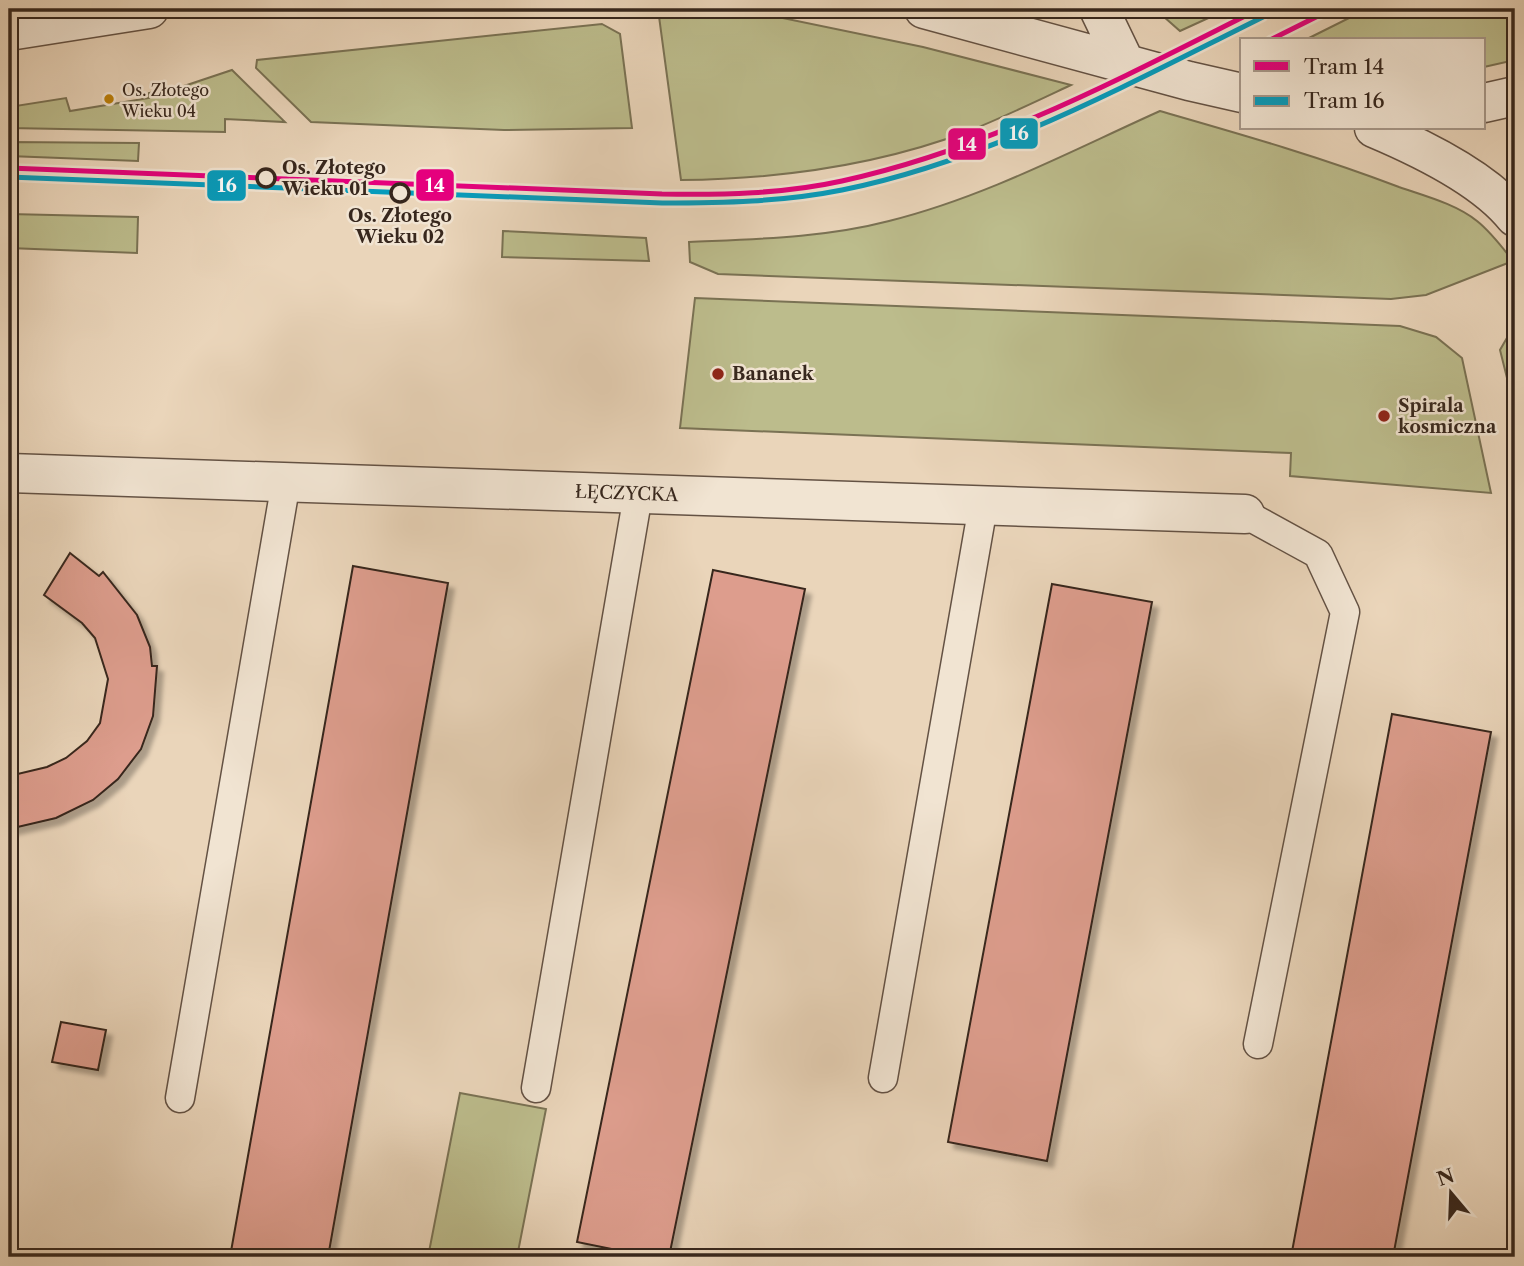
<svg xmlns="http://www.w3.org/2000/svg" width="1524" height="1266" viewBox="0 0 1524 1266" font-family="'Libre Caslon Text',serif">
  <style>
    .green { fill: #bcbc8c; stroke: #7a7254; stroke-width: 2 }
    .building { fill: #dd9d8d; stroke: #37271d; stroke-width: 2; filter: url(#shadow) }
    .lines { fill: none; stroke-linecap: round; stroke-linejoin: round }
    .service-casing { stroke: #645244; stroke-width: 31 }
    .minor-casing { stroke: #645244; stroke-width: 41 }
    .tertiary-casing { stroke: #645244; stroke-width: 41 }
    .service { stroke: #f1e4d2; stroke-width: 28 }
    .minor { stroke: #f1e4d2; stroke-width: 38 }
    .tertiary { stroke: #f1e4d2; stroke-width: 38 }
    .tram-1-casing { stroke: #f1e4d2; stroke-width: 10 }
    .tram-2-casing { stroke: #f1e4d2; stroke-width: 10 }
    .tram-1 { stroke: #e5007d; stroke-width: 5 }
    .tram-2 { stroke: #069cbc; stroke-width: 5 }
    .bus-dot { fill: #bd8009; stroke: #f1e4d2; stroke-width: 2.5 }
    .stop-dot { fill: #f1e4d2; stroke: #37271d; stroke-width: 3.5 }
    .poi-dot { fill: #8f2418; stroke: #f1e4d2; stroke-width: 2.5 }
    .labels { text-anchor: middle; stroke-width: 5; stroke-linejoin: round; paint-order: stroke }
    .bus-label { font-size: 16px; fill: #37271d; stroke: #f1e4d2; text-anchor: start }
    .stop-label { font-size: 18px; font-weight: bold; fill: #37271d; stroke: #f1e4d2; text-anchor: start }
    .poi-label { font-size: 18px; font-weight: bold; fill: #37271d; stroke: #f1e4d2; text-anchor: start }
    .street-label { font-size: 18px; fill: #37271d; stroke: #f1e4d2 }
    .line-badge { stroke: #f1e4d2; stroke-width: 2.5 }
    .badge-label { font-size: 19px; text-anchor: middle; font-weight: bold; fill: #fff }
  </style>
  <defs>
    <filter id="shadow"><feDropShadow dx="6" dy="6" stdDeviation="2" flood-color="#0004"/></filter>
  </defs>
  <rect width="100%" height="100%" fill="#ead5ba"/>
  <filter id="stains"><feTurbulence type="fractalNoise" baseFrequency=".00286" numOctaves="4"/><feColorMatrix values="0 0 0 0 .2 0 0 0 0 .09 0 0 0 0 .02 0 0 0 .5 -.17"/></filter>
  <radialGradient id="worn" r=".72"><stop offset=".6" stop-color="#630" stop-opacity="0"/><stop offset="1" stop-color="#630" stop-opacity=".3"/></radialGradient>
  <path class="green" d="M658 9H739L923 47 1071 85C1037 101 1004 117 969 131 876 166 779 179 681 180Z
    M1155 9H1228L1180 31Z
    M1367 9H1515V60L1484 67V40H1305Z
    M602 24 620 34 632 128 504 130 311 122 256 68 257 60Z
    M232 70 285 122 225 119V132L9 128V107L66 98 70 111 149 98V93L184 86Z
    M1160 111C1240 134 1321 157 1399 187 1425 196 1456 204 1477 221 1491 232 1502 247 1513 261L1426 295 1391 299 718 274 690 262 689 242C755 239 824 238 889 221 985 197 1071 151 1160 111Z
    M9 142 139 143 138 161 9 156Z
    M9 214 138 217 137 253 9 248Z
    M503 231 646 238 649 261 502 257Z
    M695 298 1400 326 1436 337 1462 358 1491 493 1290 476 1291 453 680 428Z
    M1515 334V410L1500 350 1508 336Z
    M460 1093 546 1109 517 1257H428Z"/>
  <path class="building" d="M70 553 99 576 103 572 137 615 150 647 152 666H157L153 716 141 749 118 779 93 800 56 818 9 829V776L47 767 66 758 87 741 100 723 108 679 95 638 82 623 44 595Z
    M353 566 448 583 328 1257H230Z
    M713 570 805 589 669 1257H651L577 1242Z
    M1052 584 1152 602 1047 1161 948 1142Z
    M1392 714 1491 732 1393 1257H1291Z
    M61 1022 106 1030 98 1070 52 1062Z"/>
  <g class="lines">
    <defs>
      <path id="service" d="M1245 514 1318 554 1345 612 1258 1044
        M883 1078 983 506
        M536 1088 638 495
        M180 1098 286 482"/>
      <g id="minor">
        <path id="s1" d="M9 473 1245 514"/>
      </g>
      <path id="tertiary" d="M924 9 1189 81 1242 93
        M1099 9 1125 63
        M9 31 149 9
        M1484 103 1515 96
        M1374 128C1419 147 1484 178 1515 217"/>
    </defs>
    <use href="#service" class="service-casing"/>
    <use href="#minor" class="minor-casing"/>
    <use href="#tertiary" class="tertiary-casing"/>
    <use href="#service" class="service"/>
    <use href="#minor" class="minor"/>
    <use href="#tertiary" class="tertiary"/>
    <defs>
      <path id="tram-1" d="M1270 40 1332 9
        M9 168 662 194C722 195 783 194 842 181 990 149 1125 76 1259 9"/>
      <path id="tram-2" d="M9 177 662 203C722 203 782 202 842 190 991 160 1128 84 1263 17"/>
    </defs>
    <use href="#tram-1" class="tram-1-casing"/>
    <use href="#tram-2" class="tram-2-casing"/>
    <use href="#tram-1" class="tram-1"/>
    <use href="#tram-2" class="tram-2"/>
  </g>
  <circle class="bus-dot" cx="109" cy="99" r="6"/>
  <g class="stop-dot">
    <circle cx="266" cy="178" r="9"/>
    <circle cx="400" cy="193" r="9"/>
  </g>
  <g class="poi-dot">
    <circle cx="718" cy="374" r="7"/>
    <circle cx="1384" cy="416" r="7"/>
  </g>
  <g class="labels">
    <g class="bus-label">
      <text x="122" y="96">Os. Złotego<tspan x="122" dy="21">Wieku 04</tspan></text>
    </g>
    <g class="stop-label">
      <text x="282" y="174">Os. Złotego<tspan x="282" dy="21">Wieku 01</tspan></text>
      <text x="400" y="222" text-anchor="middle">Os. Złotego<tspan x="400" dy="21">Wieku 02</tspan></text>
    </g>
    <g class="poi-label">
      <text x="732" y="380">Bananek</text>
      <text x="1398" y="412">Spirala<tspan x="1398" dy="21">kosmiczna</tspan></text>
    </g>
    <g class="street-label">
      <text dy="6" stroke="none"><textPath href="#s1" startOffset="618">ŁĘCZYCKA</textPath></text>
    </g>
  </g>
  <g class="line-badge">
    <rect x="999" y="117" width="40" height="33" rx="7" fill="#069cbc"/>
    <rect x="947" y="127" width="40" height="34" rx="7" fill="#e5007d"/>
    <rect x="415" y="168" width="40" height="34" rx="7" fill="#e5007d"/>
    <rect x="206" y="169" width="41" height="33" rx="7" fill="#069cbc"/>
  </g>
  <g class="badge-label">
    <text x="1019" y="140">16</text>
    <text x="967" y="151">14</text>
    <text x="435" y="192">14</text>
    <text x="227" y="192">16</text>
  </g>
  <rect width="1524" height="1266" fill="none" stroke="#ead5ba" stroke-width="35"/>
  <rect x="10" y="10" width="1503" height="1245" fill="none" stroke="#37271d" stroke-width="3.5"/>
  <rect x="18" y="18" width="1489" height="1231" fill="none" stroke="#37271d" stroke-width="2"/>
  <rect x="1240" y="38" width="245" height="91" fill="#f1e4d2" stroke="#a7988a" stroke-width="2"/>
  <rect x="1254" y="61" width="35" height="10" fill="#e5007d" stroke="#a7988a" stroke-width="2"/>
  <text x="1304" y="74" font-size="21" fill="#37271d">Tram 14</text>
  <rect x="1254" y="96" width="35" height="10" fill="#069cbc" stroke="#a7988a" stroke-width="2"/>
  <text x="1304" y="108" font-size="21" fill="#37271d">Tram 16</text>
  <g transform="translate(1451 1193) rotate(341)" stroke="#f1e4d2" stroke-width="5" paint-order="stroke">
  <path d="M0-5L12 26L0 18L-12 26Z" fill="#37271d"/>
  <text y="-10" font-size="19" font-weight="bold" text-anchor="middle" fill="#37271d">N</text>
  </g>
  <rect width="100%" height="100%" filter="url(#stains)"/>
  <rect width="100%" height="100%" fill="url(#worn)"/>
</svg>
